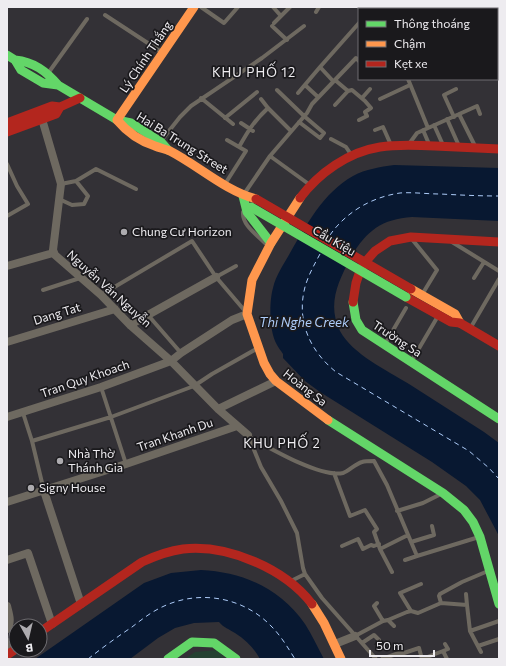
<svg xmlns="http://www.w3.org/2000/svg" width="506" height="666" viewBox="0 0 506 666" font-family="Commissioner,sans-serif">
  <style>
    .green { fill: #254132 }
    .water { fill: #081831 }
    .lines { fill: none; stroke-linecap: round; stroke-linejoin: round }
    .ferry { stroke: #adccf9; stroke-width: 1; stroke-dasharray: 5 4; stroke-linecap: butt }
    .lane { stroke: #6e6960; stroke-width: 4 }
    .street { stroke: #6e6960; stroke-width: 8 }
    .fast { stroke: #63d668; stroke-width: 9 }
    .slow { stroke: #ff974d; stroke-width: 9 }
    .jam { stroke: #b3261e; stroke-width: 9 }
    .fast-bridge { stroke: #63d668; stroke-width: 9 }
    .jam-bridge { stroke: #b3261e; stroke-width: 9 }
    .poi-dot { fill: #adabaf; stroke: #1a191c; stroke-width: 1.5 }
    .labels { text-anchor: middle; stroke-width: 3.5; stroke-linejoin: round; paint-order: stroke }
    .street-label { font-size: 12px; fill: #eeecf0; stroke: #1a191c }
    .poi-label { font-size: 12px; fill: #eeecf0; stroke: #1a191c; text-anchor: start }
    .neighbourhood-label { font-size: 13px; letter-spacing: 1px; fill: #eeecf0; stroke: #1a191c }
    .water-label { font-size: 13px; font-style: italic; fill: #adccf9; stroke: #1a191c }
  </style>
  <rect width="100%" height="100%" fill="#333136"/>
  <path class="green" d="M218 650 225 659H185L195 652Z"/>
  <path class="water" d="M394 165 499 168V221L412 217C381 219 365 232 350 259 338 282 327 305 340 331 352 354 388 371 409 384 434 400 459 416 484 432L499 443V536L480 500 466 486 432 462 320 392 305 381 283 358V354C281 351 278 347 277 345 269 332 269 302 273 288 276 275 284 264 290 253 307 224 323 193 353 176 366 169 380 167 394 165Z
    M201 570C243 572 280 588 305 624 312 635 318 648 324 659H260C254 648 246 640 235 633 229 629 224 628 219 622L194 623 175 628 158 638 130 659H35L144 583 171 573Z"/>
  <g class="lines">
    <path class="ferry" d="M330 235C346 212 372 197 400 193 413 192 427 194 440 194 460 195 479 196 499 196
      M320 254C314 265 308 276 305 287 296 321 310 351 336 372L469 451 489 468 499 479
      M88 659C102 648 117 637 132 627 141 620 150 613 160 608 197 589 243 596 272 627 281 636 288 648 295 659"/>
    <path class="lane" d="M201 7 224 23 238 7
      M273 7 281 16
      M359 7 362 9
      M316 12 319 7
      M105 15 163 53
      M497 15 499 12
      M274 23 290 7
      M272 26 287 40
      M49 72 87 19
      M408 79 428 128
      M335 80 348 91 352 90 365 101 371 108 365 112 367 116 359 120
      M333 81 320 67 359 23
      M305 85 318 97
      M277 90 304 116 324 133 320 138 299 122
      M298 93 320 67
      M201 98 233 124
      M362 98 370 89
      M261 99 268 108 291 131
      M380 99 410 85
      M335 105 348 91
      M459 114 475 146
      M454 117 444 95 456 89
      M225 118 257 92
      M447 119 459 146
      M241 123 253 131
      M434 125 443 145
      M375 130 383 127 391 145
      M423 130 429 144
      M331 139 346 147 352 156
      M161 141 180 117 191 106 262 58 304 26
      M409 144 417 133 477 106 480 114
      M239 147C248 131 254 121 268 108
      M270 156 310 185
      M7 164 17 186 28 204 7 216
      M76 181 96 169 136 189
      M225 184 246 151 227 140
      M244 194 270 156 307 113 312 104 356 58 359 61
      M59 199 72 205 84 204 88 196 76 181 61 184
      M243 212C242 225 256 234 265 243
      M411 238 437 270 423 293
      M452 242 499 271
      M216 277 236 266
      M474 278 484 262
      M43 290 80 278
      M101 295 192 241 216 277 245 311
      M148 315 181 353
      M471 327 499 279
      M385 344 406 308
      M411 362 438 316
      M101 387 126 464
      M23 413 32 441 44 491
      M248 435 261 467 281 501 297 533 303 568 305 574 322 598 376 659
      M248 436C268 447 320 478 343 473 349 471 355 464 362 462 365 461 370 461 374 461
      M32 441 111 417 194 386 212 374 258 348
      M374 461 387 485 417 556
      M334 473 350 516 365 510 377 529 374 532 380 549 392 572
      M397 511 423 503 441 494
      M411 542 434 535 432 526
      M342 546 358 539 363 549 371 545 374 546 379 544
      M380 549 408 535
      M405 560 417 556 479 537
      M291 581 305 574
      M466 594 467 605
      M377 603 374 606 383 621
      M441 603 439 596 440 594 462 582 488 571
      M411 611 400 593 421 584
      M388 620 394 626
      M470 631 481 652
      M355 636 383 621 388 620 407 612 411 611 418 613 441 603 467 605 470 631 499 621
      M362 643 374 635 379 640
      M478 646 499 639
      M443 651 448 649 445 644
      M382 659 399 653H404L419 648 422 659
      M422 659 443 651 447 659"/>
    <path class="street" d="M42 119 61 184 53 250 55 255 101 295 130 325 171 361 218 409 248 435
      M7 266 53 253
      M130 325 216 277
      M7 342 115 309
      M218 409 276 381
      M7 417 101 387 171 361 181 353 232 320 247 314
      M44 491 81 604
      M7 502 126 464 237 426
      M7 560 28 553 52 624
      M7 606C9 614 12 622 7 629
      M7 642 10 653
      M335 644 355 636"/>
    <path class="fast" d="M7 55 15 60 21 70 43 83 58 85 117 120 131 123 161 142 168 150
      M15 60C34 62 46 71 58 85
      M243 196 247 212 271 243
      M353 302 356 320 362 330 499 419
      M328 420 443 493 464 510 473 522 480 537 499 604
      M168 659 192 642 214 643 236 659"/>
    <path class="slow" d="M117 120 194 7
      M117 120C127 132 140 141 155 146 160 148 165 149 170 151 199 166 224 190 256 199
      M300 198 271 243 252 280 247 314 264 363 270 374 276 381 328 420
      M411 289 455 314 460 323
      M312 604 324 623 341 659"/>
    <path class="jam" d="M7 123 52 106 60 107 80 98
      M7 132 56 114 60 107
      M300 198C319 173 348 152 380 147 398 144 417 145 435 146 456 147 478 148 499 149
      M406 297 451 322 460 323 499 346
      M353 302 356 283 360 271 367 260 375 251 390 241 411 237 499 242
      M40 632 142 562C155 556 168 551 183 549 228 544 285 569 312 604
      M7 655 16 649"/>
    <path class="fast-bridge" d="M251 207 406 297"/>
    <path class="jam-bridge" d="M256 199 411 289"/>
  </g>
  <g class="poi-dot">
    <circle cx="124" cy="232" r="4"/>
    <circle cx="60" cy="461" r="4"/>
    <circle cx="31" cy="488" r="4"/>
  </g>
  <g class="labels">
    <g class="street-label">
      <text transform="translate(146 57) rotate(-56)" y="4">Lý Chính Thắng</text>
      <text transform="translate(182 143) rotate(32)" y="4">Hai Ba Trung Street</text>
      <text transform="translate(334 241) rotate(30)" y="4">Cầu Kiệu</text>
      <text transform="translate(109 289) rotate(42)" y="4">Nguyễn Văn Nguyễn</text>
      <text transform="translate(57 314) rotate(-17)" y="4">Dang Tat</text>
      <text transform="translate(397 339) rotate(33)" y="4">Trường Sa</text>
      <text transform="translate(85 379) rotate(-19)" y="4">Tran Quy Khoach</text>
      <text transform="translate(305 388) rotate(38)" y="4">Hoàng Sa</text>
      <text transform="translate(175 435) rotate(-19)" y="4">Tran Khanh Du</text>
    </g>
    <g class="poi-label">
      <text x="132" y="236">Chung Cư Horizon</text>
      <text x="68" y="458">Nhà Thờ<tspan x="68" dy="14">Thánh Gia</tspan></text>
      <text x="39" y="492">Signy House</text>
    </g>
    <g class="neighbourhood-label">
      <text x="254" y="77">KHU PHỐ 12</text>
      <text x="282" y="448">KHU PHỐ 2</text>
    </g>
    <g class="water-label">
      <text x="304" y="327">Thi Nghe Creek</text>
    </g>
  </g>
  <rect width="506" height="666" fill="none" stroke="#eeecf0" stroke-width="16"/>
  <rect x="358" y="8" width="140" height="72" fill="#1a191c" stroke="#6f6d71"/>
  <rect x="366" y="21" width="20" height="6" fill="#63d668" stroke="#6f6d71"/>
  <text x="394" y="28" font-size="12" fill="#eeecf0">Thông thoáng</text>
  <rect x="366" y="41" width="20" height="6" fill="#ff974d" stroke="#6f6d71"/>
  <text x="394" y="48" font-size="12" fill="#eeecf0">Chậm</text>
  <rect x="366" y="61" width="20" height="6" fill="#b3261e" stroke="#6f6d71"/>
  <text x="394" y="68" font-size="12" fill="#eeecf0">Kẹt xe</text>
  <g transform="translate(28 638) rotate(172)"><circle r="19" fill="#1a191c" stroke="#6f6d71"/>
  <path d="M0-3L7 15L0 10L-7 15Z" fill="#adabaf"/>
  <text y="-6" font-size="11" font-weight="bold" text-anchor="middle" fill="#eeecf0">B</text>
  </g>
  <path d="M370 650v6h64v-6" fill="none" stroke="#eeecf0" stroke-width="2"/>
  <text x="376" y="650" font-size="12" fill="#eeecf0" stroke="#1a191c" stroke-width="3" paint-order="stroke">50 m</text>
</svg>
